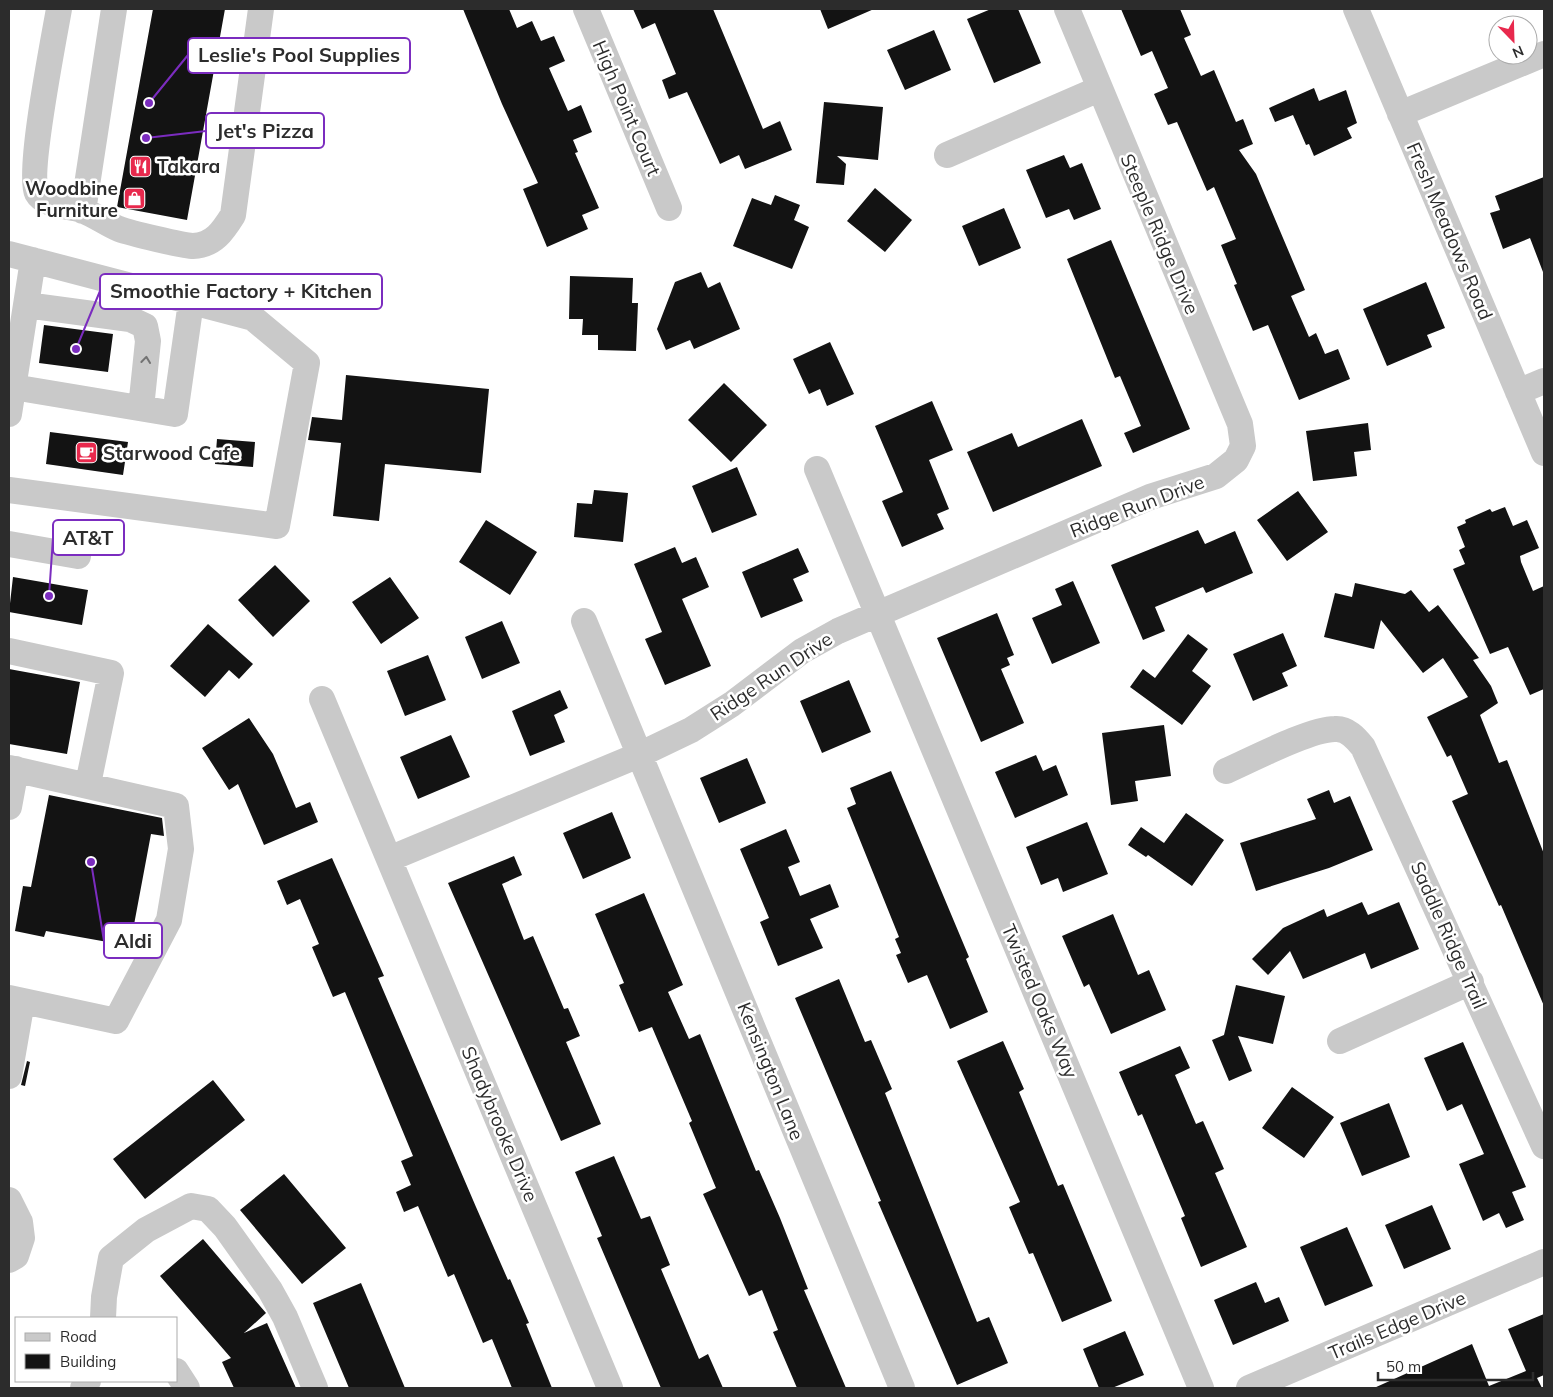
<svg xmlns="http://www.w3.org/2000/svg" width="1553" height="1397" viewBox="0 0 1553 1397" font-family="Mulish,sans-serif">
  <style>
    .building { fill: #131313 }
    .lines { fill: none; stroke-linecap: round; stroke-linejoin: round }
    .minor { stroke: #c9c9c9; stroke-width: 26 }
    .oneway { stroke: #737373 }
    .labels { text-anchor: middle; stroke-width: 5; stroke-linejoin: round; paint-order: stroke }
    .street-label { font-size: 19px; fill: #2c2c2c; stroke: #fff }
    .poi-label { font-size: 19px; font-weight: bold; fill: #2c2c2c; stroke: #fff; text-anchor: start }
    .leader { fill: none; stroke: #7b2cbf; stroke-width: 2 }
    .callout-dot { fill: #7b2cbf; stroke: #fff; stroke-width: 2 }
    .callout { fill: #fff; stroke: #7b2cbf; stroke-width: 2 }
    .callout-label { font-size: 20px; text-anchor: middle; font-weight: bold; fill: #2c2c2c }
  </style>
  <rect width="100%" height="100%" fill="#fff"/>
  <path class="building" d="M153 9H225L187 220 117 207Z
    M463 9H509L517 28 532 21 541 41 554 36 565 61 549 68 568 111 581 105 592 132 573 140 578 152 575 153 599 208 582 215 588 229 547 247 523 189 538 183 502 104Z
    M633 9H713L763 129 780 121 792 150 745 169 739 155 720 164 687 92 669 99 662 80 676 74 655 23 642 29Z
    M820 9H874L828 29Z
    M991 9H1018L1041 63 994 83 967 19Z
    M1121 9H1180L1191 35 1184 38 1201 76 1214 70 1236 122 1243 119 1253 144 1239 150 1256 174 1305 290 1291 296 1309 337 1316 333 1325 354 1338 349 1350 379 1299 400 1268 325 1253 331 1234 285 1237 284 1221 245 1236 239 1214 187 1207 191 1177 122 1168 125 1154 94 1168 88 1152 51 1141 56Z
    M934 30 951 70 905 90 887 50Z
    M1314 88 1319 101 1346 90 1357 123 1347 128 1352 138 1314 156 1309 144 1306 145 1293 115 1275 122 1269 108Z
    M824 102 883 107 878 160 837 156 846 164 844 185 816 183Z
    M1064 155 1070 168 1082 163 1101 209 1074 220 1069 209 1046 218 1026 170Z
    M1544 177V271L1543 272 1530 238 1503 249 1490 213 1500 210 1495 196Z
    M875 188 912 220 885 252 847 221Z
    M775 195 800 205 794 220 809 227 792 269 733 246 752 198 771 205Z
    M1004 208 1021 248 979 266 962 226Z
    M1111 240 1190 429 1133 453 1124 433 1141 426 1120 376 1115 378 1067 259Z
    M701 272 708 288 720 282 740 329 694 349 690 340 666 350 657 329 675 282Z
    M570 276 633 278 632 303H638L636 351 598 350V335H582L583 319H569Z
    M1426 282 1445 328 1427 335 1432 347 1387 366 1363 309Z
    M44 325 113 334 108 372 39 363Z
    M830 342 854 394 827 406 820 389 809 394 793 359Z
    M346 375 489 389 481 473 385 464 379 521 333 516 341 443 308 440 312 417 342 420Z
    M724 383 767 425 731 462 688 420Z
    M932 401 953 450 929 460 949 509 937 514 944 529 902 547 882 501 903 492 875 426Z
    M1082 419 1102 466 993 512 967 452 1012 433 1018 447Z
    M1368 423 1371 450 1354 452 1357 476 1313 481 1306 431Z
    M50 432 128 442 123 475 46 464Z
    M217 439 255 442 253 467 215 464Z
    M737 467 757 515 712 533 692 486Z
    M594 490 628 493 623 542 574 537 577 503 592 504Z
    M1298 491 1328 532 1287 561 1257 520Z
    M1505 507 1513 526 1527 520 1539 548 1520 556 1521 562 1533 591 1544 586V689L1530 695 1508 647 1490 654 1453 569 1465 564 1459 550 1465 547 1457 527 1466 523 1465 520 1490 509 1492 512Z
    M486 520 537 552 510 595 459 562Z
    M1198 530 1205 544 1235 531 1253 573 1206 593 1203 587 1155 607 1165 631 1143 640 1111 565Z
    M675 547 682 563 696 557 709 587 682 599 711 666 665 685 645 639 662 632 634 564Z
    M798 548 809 572 793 579 803 601 761 618 742 572Z
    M275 565 310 601 273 637 238 600Z
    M13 577 88 590 82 625 9 612Z
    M390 577 419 618 381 644 352 602Z
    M1073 581 1100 643 1052 664 1032 618 1062 605 1055 589Z
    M1355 583 1405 594 1411 590 1429 612 1438 605 1479 658 1473 660 1491 686 1498 703 1480 715 1499 763 1507 760 1544 854V1006L1501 905 1499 906 1452 801 1468 794 1451 755 1447 757 1427 717 1468 697 1443 658 1423 673 1381 620 1374 649 1324 637 1335 593 1352 597Z
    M997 613 1014 655 1007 658 1010 665 1001 669 1024 723 981 742 937 638Z
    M502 621 520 663 482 679 465 637Z
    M208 624 253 664 239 679 229 670 205 697 170 666Z
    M1283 633 1297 666 1282 673 1288 686 1253 701 1233 654Z
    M1188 634 1208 649 1192 671 1211 686 1182 725 1130 687 1143 669 1155 678Z
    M428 655 446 700 405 716 387 671Z
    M9 669 80 682 67 754 9 744Z
    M849 680 871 732 822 753 800 701Z
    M560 690 568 708 554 715 565 742 530 756 512 711Z
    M249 718 273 754 296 808 310 802 318 822 264 845 238 784 229 790 202 748Z
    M1164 725 1171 776 1135 781 1138 801 1111 805 1102 733Z
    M451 735 470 777 418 799 400 757Z
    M1036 755 1043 771 1056 765 1068 795 1015 818 995 772Z
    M747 758 766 803 719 823 700 778Z
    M891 771 969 957 966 959 988 1012 950 1029 927 975 908 983 896 955 901 953 895 939 899 937 847 808 856 804 850 788Z
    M1329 790 1334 803 1350 796 1373 850 1329 868 1256 891 1240 843 1316 819 1307 799Z
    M49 795 162 818 164 836 151 834 130 946 46 931 44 937 15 931 23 886 31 887Z
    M612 812 631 858 583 879 563 833Z
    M1186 813 1224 840 1192 886 1148 855 1146 857 1128 845 1141 827 1164 843Z
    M1087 822 1108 874 1063 892 1058 878 1041 885 1026 847Z
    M786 829 800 862 788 867 800 896 830 884 839 907 810 919 823 948 778 966 760 922 769 918 740 849Z
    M514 856 522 875 502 884 524 940 533 936 564 1009 568 1008 580 1036 566 1042 601 1124 561 1141 448 883Z
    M332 858 384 976 378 978 476 1207 508 1280 510 1279 529 1323 526 1324 552 1388H512L492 1339 483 1343 454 1274 448 1277 418 1206 404 1212 396 1192 411 1185 401 1161 413 1156 345 992 333 997 312 947 319 944 300 899 287 905 277 881Z
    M644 893 683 985 668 992 689 1039 700 1034 756 1171 759 1170 780 1218 808 1289 804 1290 846 1388H797L773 1332 778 1330 762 1290 749 1296 703 1194 716 1188 689 1123 692 1121 652 1027 639 1032 619 985 624 983 595 914Z
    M1362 902 1368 915 1399 902 1419 949 1371 969 1365 953 1303 979 1290 951 1268 975 1252 959 1283 928 1324 909 1327 917Z
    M1113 914 1138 975 1149 970 1166 1010 1111 1034 1089 984 1084 987 1062 936Z
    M839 979 865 1042 871 1040 892 1089 885 1093 977 1322 989 1317 1008 1363 957 1385 878 1202 881 1201 795 998Z
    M1236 985 1285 996 1273 1044 1238 1036 1252 1071 1229 1081 1212 1040 1224 1035Z
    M1003 1041 1024 1089 1019 1092 1058 1186 1063 1184 1112 1301 1062 1322 1033 1253 1029 1254 1009 1207 1020 1202 957 1061Z
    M1463 1042 1526 1187 1512 1192 1524 1220 1506 1228 1499 1213 1483 1221 1459 1164 1484 1154 1462 1104 1447 1111 1424 1058Z
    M1180 1046 1190 1068 1175 1075 1196 1124 1203 1121 1224 1169 1215 1173 1247 1247 1201 1267 1181 1218 1185 1216 1142 1114 1138 1116 1119 1072Z
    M27 1061 30 1062 25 1086 21 1085Z
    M213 1080 245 1120 145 1199 113 1159Z
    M1292 1087 1334 1117 1304 1158 1262 1128Z
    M1389 1103 1410 1157 1362 1176 1340 1123Z
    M614 1156 641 1219 650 1216 670 1265 661 1269 699 1359 708 1354 723 1388H661L597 1238 602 1236 575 1172Z
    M284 1174 346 1248 302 1284 240 1210Z
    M1432 1205 1451 1249 1404 1269 1385 1225Z
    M1347 1227 1373 1286 1325 1306 1300 1247Z
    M203 1239 266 1313 244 1333 267 1323 296 1388H234L222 1362 231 1358 160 1276Z
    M1256 1282 1265 1303 1279 1297 1289 1321 1233 1345 1214 1300Z
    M361 1283 405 1388H349L313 1303Z
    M1544 1314V1375L1537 1378 1542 1388H1374L1472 1344 1489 1386 1526 1371 1508 1329Z
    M1125 1331 1144 1375 1112 1388H1099L1083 1349Z"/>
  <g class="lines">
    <path class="minor" d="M59 9C54 38 27 174 37 193 44 206 69 206 82 210 95 215 107 224 119 229 130 233 184 246 193 246 214 245 223 231 233 215L261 9
      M586 9 669 208
      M1356 9 1544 453
      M1400 114 1544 54
      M947 155 1099 89
      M83 211 114 9
      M9 254 253 318 307 363 277 526 9 490
      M26 305 130 319 145 326 148 341 141 408
      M13 387 175 414 191 302
      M1518 392 1544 381
      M9 414 33 260
      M817 469 1201 1388
      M9 544 78 556
      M584 621 902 1388
      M9 651 111 673 88 784
      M322 699 610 1388
      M9 768 176 806 181 849 169 920 116 1021 9 998
      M1226 771C1251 760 1310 729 1335 729 1347 728 1356 738 1363 747L1544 1146
      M9 807 16 769
      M389 859 639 755 691 730 732 704 802 651 838 631 1150 497 1216 476 1236 460 1243 446 1240 424 1067 9
      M1340 1041 1471 982
      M9 1076 22 1001
      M9 1200 20 1222 9 1233
      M9 1260 16 1256 22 1238 20 1222
      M103 1318 104 1297 111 1258 146 1230 191 1206 208 1209 225 1227 270 1290 285 1317 315 1388
      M176 1371 187 1388
      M83 1388 88 1381
      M1249 1388 1544 1262"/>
  </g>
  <defs><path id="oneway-chevron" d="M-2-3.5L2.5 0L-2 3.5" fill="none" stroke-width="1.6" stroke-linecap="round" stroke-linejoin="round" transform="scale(1.25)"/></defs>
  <use class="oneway" href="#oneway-chevron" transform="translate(146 360) rotate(-84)"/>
  <defs>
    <symbol id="restaurant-square" viewBox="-11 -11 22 22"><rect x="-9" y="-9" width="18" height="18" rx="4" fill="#e8294d" stroke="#fff"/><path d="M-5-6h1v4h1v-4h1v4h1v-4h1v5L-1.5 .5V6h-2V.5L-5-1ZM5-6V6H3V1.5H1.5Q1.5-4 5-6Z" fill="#fff"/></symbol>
    <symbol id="shop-square" viewBox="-11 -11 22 22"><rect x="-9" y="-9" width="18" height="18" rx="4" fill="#e8294d" stroke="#fff"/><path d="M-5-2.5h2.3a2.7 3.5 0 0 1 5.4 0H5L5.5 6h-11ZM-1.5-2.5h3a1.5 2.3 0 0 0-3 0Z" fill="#fff"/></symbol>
    <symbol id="cafe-square" viewBox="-11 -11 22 22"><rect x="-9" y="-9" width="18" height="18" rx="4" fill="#e8294d" stroke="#fff"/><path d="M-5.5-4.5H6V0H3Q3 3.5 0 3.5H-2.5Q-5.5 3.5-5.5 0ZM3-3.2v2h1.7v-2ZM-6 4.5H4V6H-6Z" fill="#fff"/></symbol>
  </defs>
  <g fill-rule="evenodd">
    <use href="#restaurant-square" x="128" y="154" width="25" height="25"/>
    <use href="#shop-square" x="122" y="186" width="25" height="25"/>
    <use href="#cafe-square" x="74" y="440" width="25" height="25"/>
  </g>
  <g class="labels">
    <g class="street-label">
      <text transform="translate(627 108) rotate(67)" y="7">High Point Court</text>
      <text transform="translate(1450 231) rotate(67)" y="7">Fresh Meadows Road</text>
      <text transform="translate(1160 234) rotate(67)" y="7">Steeple Ridge Drive</text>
      <text transform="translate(1137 506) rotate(-21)" y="7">Ridge Run Drive</text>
      <text transform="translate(771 676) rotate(-34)" y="7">Ridge Run Drive</text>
      <text transform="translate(1449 935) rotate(66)" y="7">Saddle Ridge Trail</text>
      <text transform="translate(1040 1001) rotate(67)" y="7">Twisted Oaks Way</text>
      <text transform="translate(771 1071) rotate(68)" y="7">Kensington Lane</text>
      <text transform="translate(500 1124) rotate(67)" y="7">Shadybrooke Drive</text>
      <text transform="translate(1397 1325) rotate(-23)" y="7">Trails Edge Drive</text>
    </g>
    <g class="poi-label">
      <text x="157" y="173">Takara</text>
      <text x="118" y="195" text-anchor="end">Woodbine<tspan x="118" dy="22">Furniture</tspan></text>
      <text x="103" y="460">Starwood Cafe</text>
    </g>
  </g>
  <path class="leader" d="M149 103L188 55M146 138L206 131M76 349L100 291M49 596L53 538M91 862L104 941"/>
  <g class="callout-dot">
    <circle cx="149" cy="103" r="5"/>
    <circle cx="146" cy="138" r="5"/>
    <circle cx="76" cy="349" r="5"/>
    <circle cx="49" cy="596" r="5"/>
    <circle cx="91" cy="862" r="5"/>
  </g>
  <g class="callout">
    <rect x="188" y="38" width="222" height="35" rx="5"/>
    <rect x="206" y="113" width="118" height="35" rx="5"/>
    <rect x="100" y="274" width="282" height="35" rx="5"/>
    <rect x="53" y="520" width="71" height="35" rx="5"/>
    <rect x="104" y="923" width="58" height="35" rx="5"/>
  </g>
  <g class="callout-label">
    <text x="299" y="62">Leslie's Pool Supplies</text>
    <text x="265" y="138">Jet's Pizza</text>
    <text x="241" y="298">Smoothie Factory + Kitchen</text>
    <text x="88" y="545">AT&amp;T</text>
    <text x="133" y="948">Aldi</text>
  </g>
  <rect width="1553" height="1397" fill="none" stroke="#2c2c2c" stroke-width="20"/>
  <rect x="15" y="1317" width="162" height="65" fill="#ffffff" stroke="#ababab"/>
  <rect x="25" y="1333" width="25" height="8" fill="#c9c9c9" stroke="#ababab"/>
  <text x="60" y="1342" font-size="15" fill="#2c2c2c">Road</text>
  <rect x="25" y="1354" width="25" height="15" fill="#131313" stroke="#ababab"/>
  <text x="60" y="1367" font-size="15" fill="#2c2c2c">Building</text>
  <g transform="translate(1513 40) rotate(157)"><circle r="24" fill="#ffffff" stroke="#ababab"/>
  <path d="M0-4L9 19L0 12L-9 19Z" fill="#e8294d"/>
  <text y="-8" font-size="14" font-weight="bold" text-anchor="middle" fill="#2c2c2c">N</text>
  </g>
  <path d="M1378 1372v8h155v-8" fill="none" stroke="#2c2c2c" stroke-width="2.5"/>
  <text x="1386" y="1372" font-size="15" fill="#2c2c2c" stroke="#ffffff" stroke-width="4" paint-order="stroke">50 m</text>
</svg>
